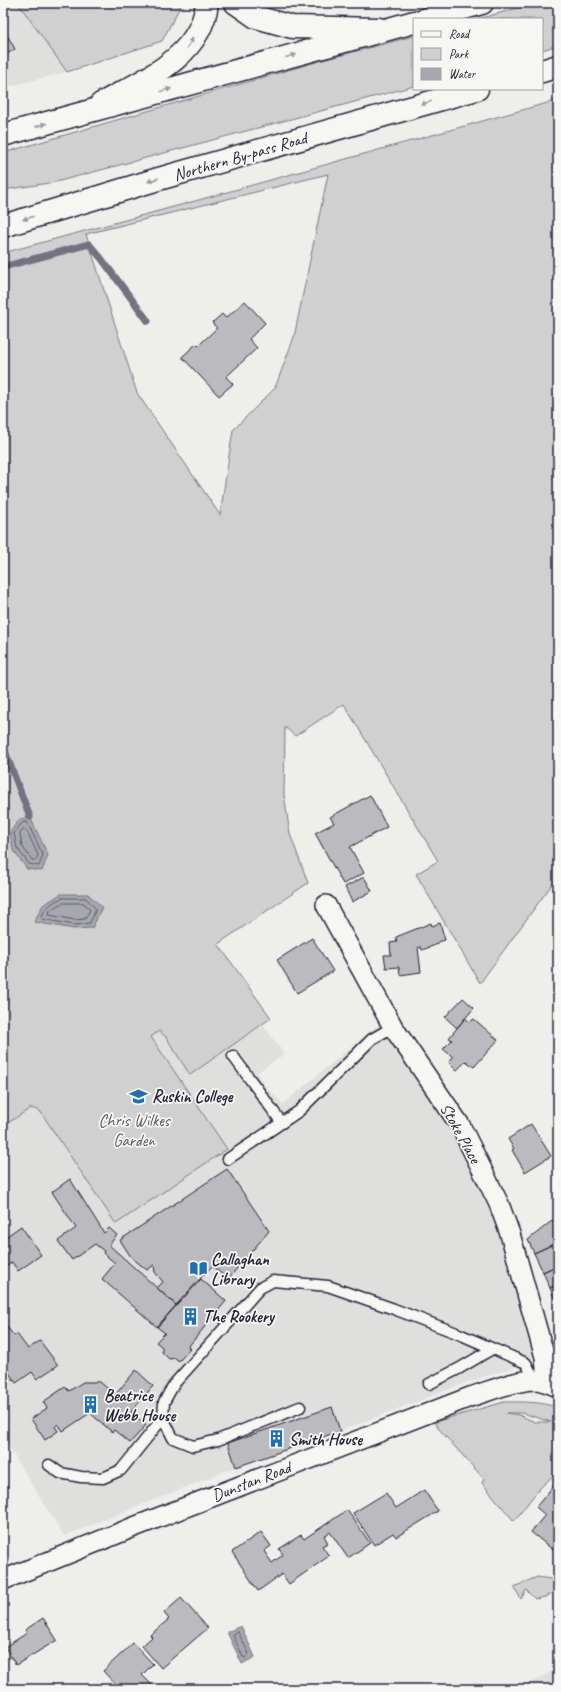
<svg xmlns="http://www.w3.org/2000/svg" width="561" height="1692" viewBox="0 0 561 1692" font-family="Caveat,sans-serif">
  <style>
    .built { fill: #dfdfde }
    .green { fill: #d0d0d1; stroke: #797986; fill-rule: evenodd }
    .water { fill: #a7a7af; stroke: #727281 }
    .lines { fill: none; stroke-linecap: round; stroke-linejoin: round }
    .shore { stroke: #575769; stroke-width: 1 }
    .stream { stroke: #727281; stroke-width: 7 }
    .building { fill: #bbbbbf; stroke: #22223b }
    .lane-casing { stroke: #22223b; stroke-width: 13 }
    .street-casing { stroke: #22223b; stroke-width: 22 }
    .secondary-casing { stroke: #22223b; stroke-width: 25 }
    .highway-casing { stroke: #22223b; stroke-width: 25 }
    .lane { stroke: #f6f6f2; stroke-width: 10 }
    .street { stroke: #f6f6f2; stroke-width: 19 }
    .secondary { stroke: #f6f6f2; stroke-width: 22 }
    .highway { stroke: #f6f6f2; stroke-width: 22 }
    .oneway { fill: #9797a0 }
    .labels { text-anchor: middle; stroke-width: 3.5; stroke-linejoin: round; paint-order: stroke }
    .street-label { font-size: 17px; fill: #22223b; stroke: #f6f6f2 }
    .poi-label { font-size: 17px; font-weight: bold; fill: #22223b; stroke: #f6f6f2; text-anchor: start }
    .park-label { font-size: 17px; fill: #565668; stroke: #f6f6f2 }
  </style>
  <rect width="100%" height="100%" fill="#eeeeeb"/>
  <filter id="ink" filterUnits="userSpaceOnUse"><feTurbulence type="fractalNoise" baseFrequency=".025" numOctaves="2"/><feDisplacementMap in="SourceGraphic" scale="8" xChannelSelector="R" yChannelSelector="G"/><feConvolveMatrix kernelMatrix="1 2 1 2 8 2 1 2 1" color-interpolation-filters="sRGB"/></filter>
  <g filter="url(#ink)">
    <path class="built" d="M3 3H18L67 72 3 88Z
      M285 726 284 795 290 834 308 883 218 944 271 1018 263 1025 284 1054 257 1073 267 1088 283 1104 382 1021 452 1127 491 1208 516 1279 537 1354 526 1363 460 1385 340 1431 236 1467 64 1536 3 1438V803Z
      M558 1668V1689H520Z"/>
    <path class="green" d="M18 3H182L162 41 67 72Z
      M536 3H558V45L542 50V19H478Z
      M414 36V86L56 182 3 190V153L323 60Z
      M558 100V876L480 983 416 874 438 861 344 704 295 736 285 727 284 795 290 834 308 883 218 944 271 1018 190 1075 166 1037 159 1031 151 1037 227 1149 116 1224 40 1111 31 1108 3 1126V253L177 206ZM328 174 294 337 275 388 233 430 220 515 137 393 86 234Z
      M504 1402C522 1402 541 1401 558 1408V1471L539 1489 514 1521 482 1483 484 1479 438 1428 435 1422ZM507 1413H522L551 1422H535L519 1415Z
      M537 1577 558 1580V1590L545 1597 535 1599 526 1590 521 1599 514 1587Z"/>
    <path class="water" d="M30 817 48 855 42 871 27 869 13 850 10 832 20 819Z
      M61 894H88L102 907 92 928 74 929 34 922 43 905Z
      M241 1626 255 1657 242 1664 227 1632Z"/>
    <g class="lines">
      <path class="shore" d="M27 822 43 855 39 866 29 864 17 848 14 833 22 823Z
        M24 829 27 831 38 855 36 860H32L22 846 20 834Z
        M62 898H86L96 909 90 923 75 925 42 919C42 908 53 902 62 898Z
        M63 903H84L90 910 85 919 75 920 49 915 50 910Z
        M238 1632 249 1654 245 1658 243 1657 233 1635Z"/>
      <path class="stream" d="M3 267 89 244 101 258 148 321
        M3 746 30 817"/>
    </g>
    <path class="building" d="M7 35 15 49 4 56 3 38Z
      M245 301 265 323 249 339 257 348 226 377 233 384 219 396 182 357 196 344 198 346 217 328 212 323 222 314 226 318Z
      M370 795 387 827 350 847 364 873 343 884 315 833 334 823 330 817Z
      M364 877 372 891 352 902 345 887Z
      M431 923 432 926 440 923 445 940 438 942V944L422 950 421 947 418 948 421 972 400 975 399 967 386 968 384 955H391L390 943 397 942 396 937Z
      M312 938 333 971 297 993 277 960Z
      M463 998 474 1008 457 1028 445 1017Z
      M465 1018 470 1022 474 1019 498 1040 474 1067 466 1061 457 1070 449 1062 453 1057 443 1049 452 1040 449 1038Z
      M531 1124 551 1156 525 1172 512 1150 514 1149 508 1139Z
      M227 1169 269 1231 228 1279 212 1266 176 1305 157 1288 163 1282 155 1272 154 1265 147 1270 131 1257 120 1240Z
      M70 1179 104 1233 109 1228 117 1235 109 1245 176 1305 157 1327 102 1279 115 1263 103 1253 104 1251 95 1244 72 1260 58 1241 76 1228 52 1192Z
      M553 1220 558 1233V1242L534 1253 528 1240Z
      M21 1226 41 1255 18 1271 12 1262 3 1269V1239Z
      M558 1242V1265L543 1272 534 1253Z
      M558 1265V1284L550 1288 543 1272Z
      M201 1279 226 1301 188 1347 190 1349 179 1361 175 1358 169 1359 162 1352V1347L156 1342 165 1333 157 1327Z
      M558 1284V1307L550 1288Z
      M3 1315 7 1321 4 1323 14 1336 17 1334 28 1349 40 1341 58 1365 37 1379 32 1372 16 1383 4 1366 7 1364 3 1358Z
      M136 1370 153 1386 131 1412 146 1425 130 1443 114 1430 112 1432 90 1413 63 1431 58 1424 55 1427 58 1431 45 1440 31 1419 47 1408 43 1402 65 1387 69 1391 83 1382H100L115 1395Z
      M332 1407 340 1431 236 1467 228 1443Z
      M3 1481 8 1487 3 1491Z
      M554 1485 558 1488V1554L531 1532 545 1515 536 1507Z
      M424 1490 438 1511 396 1537 393 1533 374 1545 353 1513 386 1493 396 1508Z
      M347 1510 370 1543 348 1558 330 1532 324 1536 328 1543 322 1546 329 1556 289 1584 282 1574 258 1591 232 1552 261 1532 271 1546 264 1551 272 1563 283 1555 279 1549 301 1535 304 1539Z
      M181 1598 208 1628 161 1668 142 1646 152 1637 150 1635 169 1619 164 1613Z
      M43 1618 57 1640 16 1665 5 1647 27 1633 25 1630Z
      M133 1643 153 1664 142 1675 154 1687 153 1689H120L103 1671Z"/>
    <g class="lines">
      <defs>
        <path id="lane" d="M233 1056 282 1123
          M228 1159 299 1111 372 1039 393 1027
          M429 1384 460 1368 492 1349
          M300 1407 218 1440 193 1446 173 1438 163 1418 164 1402 174 1384 260 1288 273 1281 328 1286 394 1309 459 1334 526 1363 535 1380
          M49 1465 60 1473 81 1477 103 1478 121 1470 163 1418"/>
        <path id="street" d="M326 905 393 1027 460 1125 499 1204 510 1234 545 1357 547 1382
          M3 1580 134 1527 470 1397C490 1391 512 1381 534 1380 542 1380 551 1384 558 1387"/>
        <path id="secondary" d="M236 3 256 17 292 27 379 29
          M101 104C143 80 201 58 207 3"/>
        <path id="highway" d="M426 19 482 3
          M542 71 558 66
          M3 135 414 22
          M3 226 155 180 477 89"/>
      </defs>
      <use href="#lane" class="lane-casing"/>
      <use href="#street" class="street-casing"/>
      <use href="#secondary" class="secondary-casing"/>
      <use href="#highway" class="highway-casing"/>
      <use href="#lane" class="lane"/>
      <use href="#street" class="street"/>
      <use href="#secondary" class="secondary"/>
      <use href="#highway" class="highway"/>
    </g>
    <defs><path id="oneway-solid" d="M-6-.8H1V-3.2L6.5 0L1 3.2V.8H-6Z"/></defs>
    <g class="oneway">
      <use href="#oneway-solid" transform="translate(190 43) rotate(-60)"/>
      <use href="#oneway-solid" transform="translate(291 56) rotate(-15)"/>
      <use href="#oneway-solid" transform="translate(166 90) rotate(-15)"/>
      <use href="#oneway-solid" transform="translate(426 103) rotate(164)"/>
      <use href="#oneway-solid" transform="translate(41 125) rotate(-16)"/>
      <use href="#oneway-solid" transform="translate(153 180) rotate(163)"/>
      <use href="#oneway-solid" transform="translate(28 218) rotate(163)"/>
    </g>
  </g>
  <defs>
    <symbol id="university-bare" viewBox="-9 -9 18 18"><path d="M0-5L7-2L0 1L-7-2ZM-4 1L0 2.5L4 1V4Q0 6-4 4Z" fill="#1f6fb2" stroke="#f6f6f2" stroke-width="2.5" paint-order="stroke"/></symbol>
    <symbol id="library-bare" viewBox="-9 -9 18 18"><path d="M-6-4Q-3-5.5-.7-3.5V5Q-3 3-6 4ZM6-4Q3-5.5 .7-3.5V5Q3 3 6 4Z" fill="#1f6fb2" stroke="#f6f6f2" stroke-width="2.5" paint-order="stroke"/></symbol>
    <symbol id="building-bare" viewBox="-9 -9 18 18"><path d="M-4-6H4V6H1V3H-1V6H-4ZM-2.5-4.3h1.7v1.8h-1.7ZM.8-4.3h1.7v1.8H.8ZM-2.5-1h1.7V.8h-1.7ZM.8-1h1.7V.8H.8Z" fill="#1f6fb2" stroke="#f6f6f2" stroke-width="2.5" paint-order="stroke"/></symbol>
  </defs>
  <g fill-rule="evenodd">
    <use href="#university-bare" x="126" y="1084" width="25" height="25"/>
    <use href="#library-bare" x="186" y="1256" width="25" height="25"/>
    <use href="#building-bare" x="178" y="1304" width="25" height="25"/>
    <use href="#building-bare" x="78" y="1392" width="25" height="25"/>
    <use href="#building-bare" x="264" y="1426" width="25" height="25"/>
  </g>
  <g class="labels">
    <g class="street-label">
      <text transform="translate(240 156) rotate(-16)" y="6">Northern By-pass Road</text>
      <text transform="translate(461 1133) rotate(61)" y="6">Stoke Place</text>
      <text transform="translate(251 1481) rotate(-21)" y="6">Dunstan Road</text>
    </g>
    <g class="poi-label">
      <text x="152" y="1102">Ruskin College</text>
      <text x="211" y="1265">Callaghan<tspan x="211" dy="20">Library</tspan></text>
      <text x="203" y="1322">The Rookery</text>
      <text x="104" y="1401">Beatrice<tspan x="104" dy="20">Webb House</tspan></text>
      <text x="289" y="1445">Smith House</text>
    </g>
    <g class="park-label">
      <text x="134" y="1126">Chris Wilkes<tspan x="134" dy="20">Garden</tspan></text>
    </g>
  </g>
  <rect width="561" height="1692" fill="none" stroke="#f6f6f2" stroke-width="16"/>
  <rect x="8" y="8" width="545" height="1676" fill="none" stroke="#22223b" stroke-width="1.5" filter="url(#ink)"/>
  <rect x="413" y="18" width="130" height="72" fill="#f6f6f2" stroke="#a1a1a9"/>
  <rect x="421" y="31" width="20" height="6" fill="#f6f6f2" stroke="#a1a1a9"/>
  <text x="449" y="38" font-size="12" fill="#22223b">Road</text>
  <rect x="421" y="48" width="20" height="12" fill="#d0d0d1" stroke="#a1a1a9"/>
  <text x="449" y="58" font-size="12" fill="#22223b">Park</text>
  <rect x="421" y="68" width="20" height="12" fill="#a7a7af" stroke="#a1a1a9"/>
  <text x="449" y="78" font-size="12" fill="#22223b">Water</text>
</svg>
